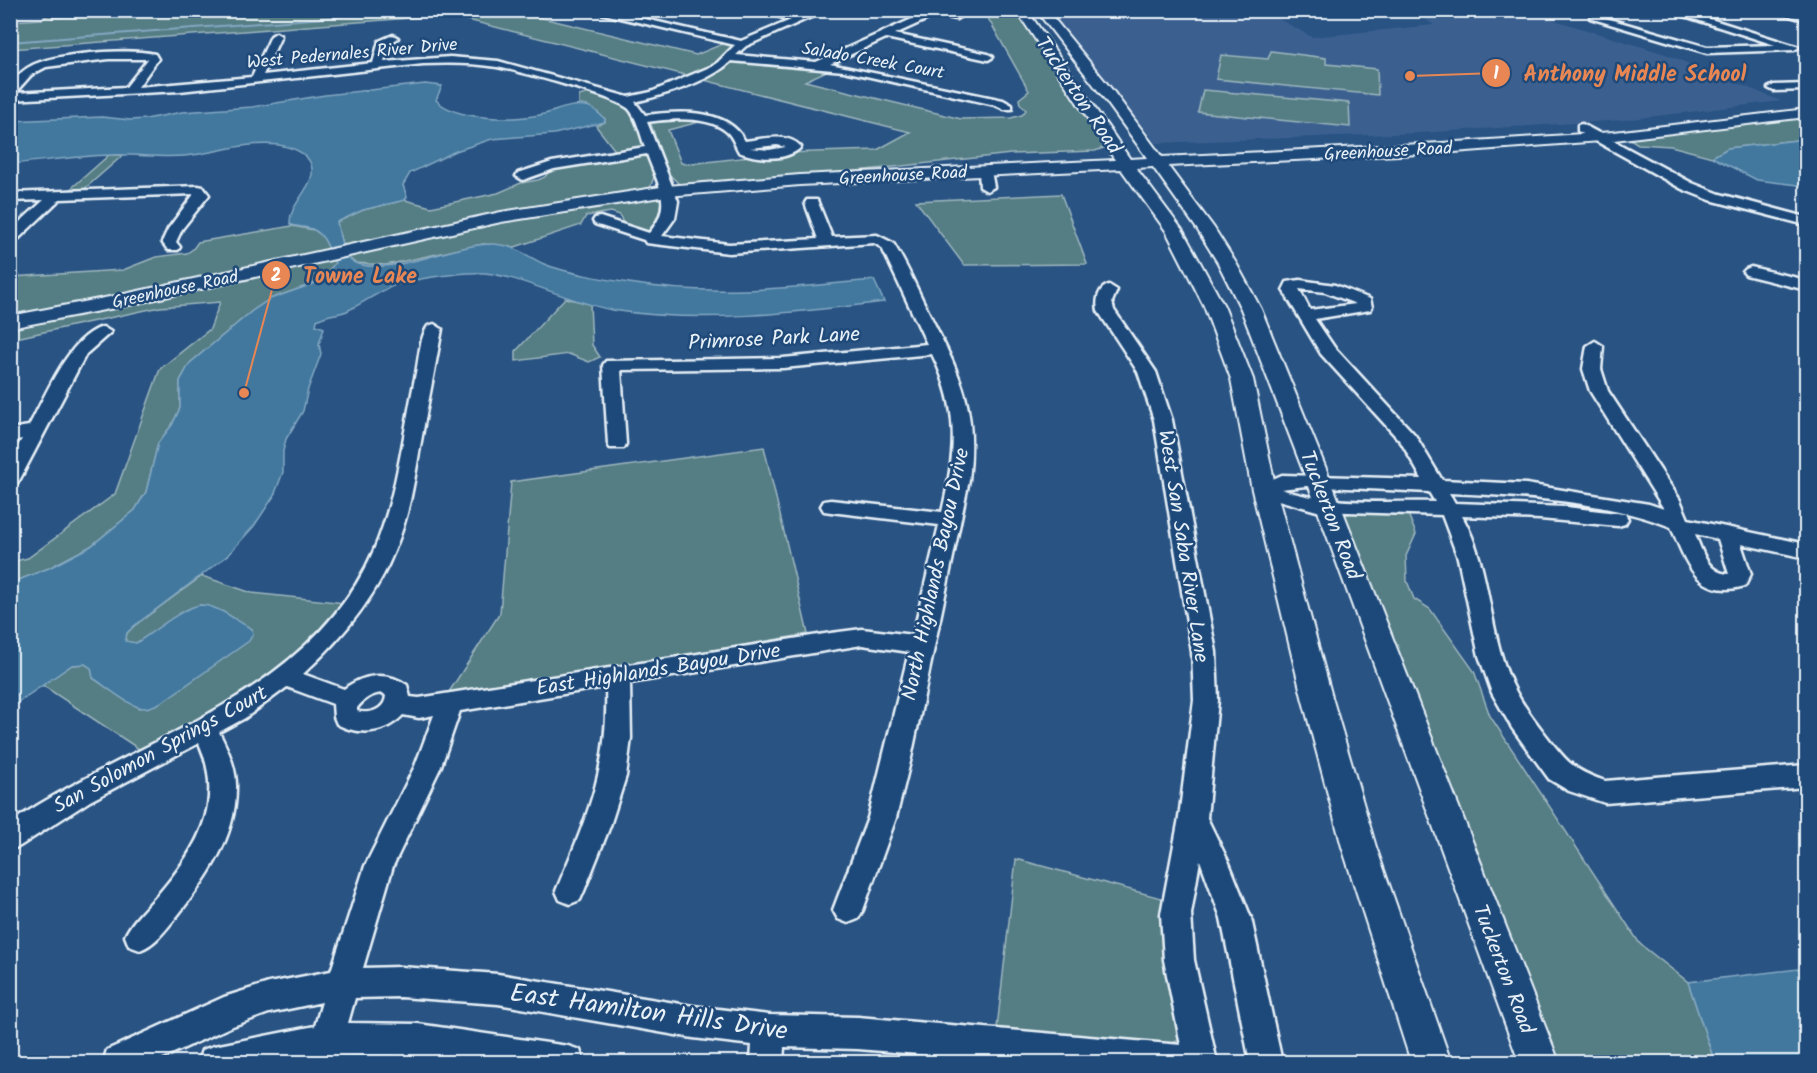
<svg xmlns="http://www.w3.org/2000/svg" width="1817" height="1073" viewBox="0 0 1817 1073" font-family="Kalam,sans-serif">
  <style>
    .built { fill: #3a6190 }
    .green { fill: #547d84; stroke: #9eb7be; stroke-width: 1.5 }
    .water { fill: #42789e; stroke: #84a8c2; stroke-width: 1.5 }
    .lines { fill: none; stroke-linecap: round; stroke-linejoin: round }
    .stream { stroke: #84a8c2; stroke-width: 2 }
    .minor-casing { stroke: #e8f1f8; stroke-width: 5 }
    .major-casing { stroke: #e8f1f8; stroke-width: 4 }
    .minor { fill: #1f4a7a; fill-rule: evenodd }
    .major { fill: #1f4a7a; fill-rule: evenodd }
    .labels { text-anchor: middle; stroke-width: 5; stroke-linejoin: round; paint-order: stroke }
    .far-street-label { font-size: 18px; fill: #e8f1f8; stroke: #1f4a7a }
    .street-label { font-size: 21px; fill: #e8f1f8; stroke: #1f4a7a }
    .near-street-label { font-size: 26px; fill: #e8f1f8; stroke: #1f4a7a }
    .leader { fill: none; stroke: #e88753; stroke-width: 2 }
    .callout-dot { fill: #e88753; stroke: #1f4a7a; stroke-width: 2 }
    .mark-label { font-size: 18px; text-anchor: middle; font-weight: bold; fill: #fff }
    .callout-label { font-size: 22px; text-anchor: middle; font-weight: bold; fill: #e88753; stroke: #1f4a7a; stroke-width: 5; stroke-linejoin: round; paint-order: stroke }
  </style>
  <rect width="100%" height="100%" fill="#295383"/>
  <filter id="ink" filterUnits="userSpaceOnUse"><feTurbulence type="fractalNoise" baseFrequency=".0167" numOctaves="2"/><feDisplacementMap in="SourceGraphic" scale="12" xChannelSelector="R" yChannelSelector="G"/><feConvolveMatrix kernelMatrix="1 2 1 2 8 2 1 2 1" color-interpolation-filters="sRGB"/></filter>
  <g filter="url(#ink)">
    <path class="built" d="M1049 11H1264L1312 37 1434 25 1424 19 1525 11 1665 54 1781 101 1623 120 1418 133 1156 143Z"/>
    <path class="green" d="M56 10 63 11 51 18 112 14 115 10 123 11 122 13 133 10H509L696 55 725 43 735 47 715 66 693 77 448 15 11 49V21L42 19Z
      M984 11H1017L1106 147 1095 151 1011 154 811 176 680 185 667 172 650 121 691 119 703 121 668 130 681 163 689 164 741 158 752 154 877 150 910 132 700 79 737 60 833 68 805 81 961 119 1011 118 1022 115 1026 110 1020 104 1019 99 1029 91Z
      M1271 51 1326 58V64L1377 69 1378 95 1216 79 1221 55 1268 59Z
      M1203 90 1349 103 1350 127 1198 112Z
      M593 92C633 104 633 107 646 146L645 148 617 153 596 126 605 122V119L587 106 579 105V96Z
      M1806 115V139L1728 148 1712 157 1671 146 1638 144 1627 137Z
      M643 154 648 155 655 174 650 188 563 203 483 224 656 196 664 201 665 210 651 231 644 233 624 227 620 215 611 212 586 216 581 225 515 247 483 244 386 265 355 263 349 258 339 233 337 222 363 210 405 200 431 207 498 193 521 183 538 180 545 177 550 170 559 167Z
      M109 155H123L82 191 67 192Z
      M1061 194 1087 264 964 265 916 201Z
      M292 226 314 230 323 236 335 263 321 281 270 299 252 311 190 363 180 381V408L172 425 158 443 146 492 135 510 91 546 49 568 11 583V562L28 558 115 494 160 369 210 329 220 302 160 307 11 339V277L123 270 156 257 187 253 193 249 198 242Z
      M565 298 590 304 592 345 600 357 589 362 569 354 516 361V351Z
      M764 447 808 634 447 695 500 613 511 482Z
      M1352 513 1408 514 1416 534 1406 556 1407 581 1414 599 1430 609 1474 671 1490 716 1640 944 1688 982 1712 1054 1719 1062H1553L1343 515Z
      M202 576 252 593 346 603 311 641 265 683 142 751 42 685 72 665 85 664 92 668 93 678 140 708 252 629 215 609 200 605 136 643 125 642 127 633 134 626Z
      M1016 859 1172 901 1182 1035 1177 1041 1166 1045 996 1037Z"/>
    <path class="water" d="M425 84 442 86 436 100C456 121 514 120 540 115 555 112 571 103 586 106 594 107 599 114 605 119V122L554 134 492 139 456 151 410 173 403 185 407 197 405 200 363 210 337 222C339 233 343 258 355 263 393 277 453 243 494 244 515 245 526 256 544 264 563 272 608 280 629 283 711 297 792 288 874 280L884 302C795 313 701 324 612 310 569 302 526 278 485 273 465 271 414 279 395 285 378 292 363 303 347 311 338 315 329 313 317 320L316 325 324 328 319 344 321 354 308 389 303 411 286 439 283 451V472L274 496 254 526 227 556 134 626 127 633 125 641 136 643C151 634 184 606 201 605 217 605 237 621 252 629L253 634 249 641 162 702C156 705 150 708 144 708 131 708 104 685 93 678L91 668 85 664 72 665 11 707V583L49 568 91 546 135 510 146 492 158 443 172 425 180 408V381L190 363 252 311 270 299 321 281 335 263C329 251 326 236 314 230 307 226 297 228 290 224 288 203 321 183 310 162 304 151 290 147 279 145 246 141 216 153 184 156 160 158 135 154 111 155 77 156 44 161 11 164L10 121 102 117 130 120 146 119 182 112 252 107 325 95Z
      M1806 139V186L1757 180 1712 157 1728 148Z
      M1806 968V1062H1719L1712 1054 1688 982Z"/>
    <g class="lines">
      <path class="stream" d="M10 42 338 17 369 10"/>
      <defs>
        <path id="minor" d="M122 10H132L126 15 123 14Z
          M587 10H606L741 41 791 20 756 10H775L800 16 814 10H827L746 46 736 55 816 62 932 10H943L961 16 956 19 937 15 895 34 988 54 993 57 988 60 886 38 830 64 1003 100 1012 105V109H1004L995 105 844 71 731 61C710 82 664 95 635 102L645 115C677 111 727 107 745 141 763 139 788 132 801 147 787 162 756 159 739 152 735 146 733 137 727 132 708 115 670 119 647 122L678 201 675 218 662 236 729 244 818 239 805 203 807 200H817L832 237 877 235 893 243C906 263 916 287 927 309 959 374 978 404 969 480L911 758 896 818 863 910 858 919 848 923 838 919 833 910 868 818 909 652 862 645 630 683 631 738 626 776 610 826 584 891 580 900 570 904 560 900 556 891C587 817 609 769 606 687L460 711 441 766 393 866 363 968 401 967 498 974 693 1006 769 1015 858 1017 1181 1045 1164 960 1161 914 1179 818 1194 700 1192 652 1154 420 1138 372 1098 311C1096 301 1098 288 1109 285L1117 290 1112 302 1114 310 1156 372 1172 420 1216 652 1218 700 1207 818 1229 863 1251 918 1282 1062H1250L1221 918 1200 860 1191 914 1194 960 1217 1062H1013L858 1049 784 1047 783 1062H751L752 1045 693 1038 498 1004 401 997 355 998 348 1023 418 1024 568 1046 580 1050 584 1062H469L388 1055 337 1056 335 1062H303V1060L291 1062H198L202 1050 214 1046 315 1026 322 1002 269 1013 230 1027 154 1062H103L107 1050 224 997 269 983 331 971 365 866 415 766 434 715 419 718 403 715C385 734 359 736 337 724L334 717 333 704 287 687 245 718 219 732C228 750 237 769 236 789 236 838 206 880 177 916 166 929 156 944 140 950L129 946 125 936C132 921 145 909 156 897 196 851 226 804 199 743L90 801 20 846 10 850V823C134 738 309 700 374 550 397 496 403 435 415 378 419 362 419 339 428 326L434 324 442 329C435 368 427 407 420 447 414 482 409 516 395 549 376 598 341 639 303 674L344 689C363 674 387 671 407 685L410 697 419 698 831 633 862 629 913 635 939 525 831 512 824 511 821 506 824 501 831 500 942 512C956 452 960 411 932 354L783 368 621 370 626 444 624 448H610L608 444 603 365 606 361 783 358 927 344 882 248 874 243 729 253 646 243 644 240 595 224 593 221 595 218 600 217 649 233C674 205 658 185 647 154L554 169 523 180 516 176 518 173 552 162 645 147C641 136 637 118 629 109 617 97 518 71 497 67 473 63 447 63 423 64L180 91 10 100V85C16 78 22 70 31 66 54 53 128 48 155 54L158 59 138 87 252 77 271 36 276 33 281 36 263 75 373 63 379 41 393 35 398 38 388 45 384 62 450 57 498 61 628 97 651 92 715 65 735 45ZM109 59H148L126 87 15 93 31 75 46 67ZM777 145 786 147 769 150 750 148ZM383 693 386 696C385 710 369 715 357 711V708C364 699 371 694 383 693Z
          M1666 10H1682L1799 47 1794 50 1707 53 1590 18 1595 15 1707 47 1775 45Z
          M1772 10H1789L1806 15V21Z
          M1806 84V90L1774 91 1768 88 1774 85Z
          M1582 124 1692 183 1720 194 1806 217V225L1710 200 1682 189 1578 131V125Z
          M985 167 991 171 994 187 987 191 980 187 979 171Z
          M198 186 203 187 209 195 182 229 176 242 180 247 178 250H168L162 242 168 229 194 194 60 199 15 242 10 243V231L44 200 10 201V193Z
          M1751 267 1806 280V290L1746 275 1743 272 1746 269Z
          M1300 280 1335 285 1370 299 1372 307 1370 310 1315 319 1334 347 1415 435 1442 480 1526 484 1649 504 1664 509 1590 391 1583 369 1587 346 1595 341 1603 346 1601 369 1608 391 1680 500 1688 519 1806 544V558L1741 544 1751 574 1745 586C1697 600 1686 562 1671 527 1606 501 1520 496 1449 493L1455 503 1566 507 1625 514 1628 519 1625 524 1618 526 1540 519 1462 516C1493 570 1487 638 1516 692 1524 707 1535 721 1545 734 1566 761 1572 770 1605 781L1806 765V787L1605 803 1569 791 1549 779 1512 728 1492 693 1479 656 1458 558 1442 515 1317 511 1257 494 1254 490 1257 486 1282 475 1422 479 1401 442 1321 354 1283 290 1287 282ZM1299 289 1325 292 1356 304 1310 310ZM1306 486 1429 492 1435 502C1384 501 1329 506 1281 489ZM1695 534 1718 539 1729 574C1707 573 1702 551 1695 534Z
          M103 327 111 332 86 354 20 479 17 483 10 485V460L22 439 10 441V429L29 426C45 397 69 336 103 327Z"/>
        <path id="major" d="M1016 10H1027L1130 159 1147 158 1103 97 1036 10H1047L1113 91 1162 157 1441 143 1614 132 1806 109V117L1614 140 1441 153 1168 166 1214 228 1236 263 1261 309 1331 481 1559 1062H1519L1307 481 1241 309 1218 263 1197 229 1153 167 1136 168 1183 231 1224 306 1253 379 1276 490 1332 697 1376 847 1451 1062H1411L1342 847 1302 697 1252 490 1231 379 1204 306 1166 231 1121 169 800 185 667 196 501 222 120 307 10 328V316L120 295 501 212 667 186 800 175 1115 160Z"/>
      </defs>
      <use href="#minor" class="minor-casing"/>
      <use href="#major" class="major-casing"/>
      <use href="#minor" class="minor"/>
      <use href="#major" class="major"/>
    </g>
  </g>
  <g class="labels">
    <g class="far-street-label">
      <text transform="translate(352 53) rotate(-5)" y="6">West Pedernales River Drive</text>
      <text transform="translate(873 60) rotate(10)" y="6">Salado Creek Court</text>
      <text transform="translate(1388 151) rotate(-3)" y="6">Greenhouse Road</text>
      <text transform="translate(903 175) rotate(-3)" y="6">Greenhouse Road</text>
      <text transform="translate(175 289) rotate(-12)" y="6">Greenhouse Road</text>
    </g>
    <g class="street-label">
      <text transform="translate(1079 95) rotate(56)" y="7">Tuckerton Road</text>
      <text transform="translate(774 338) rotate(-3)" y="7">Primrose Park Lane</text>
      <text transform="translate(1331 515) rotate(69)" y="7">Tuckerton Road</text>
      <text transform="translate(1184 546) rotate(81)" y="7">West San Saba River Lane</text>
      <text transform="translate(935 574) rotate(-78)" y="7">North Highlands Bayou Drive</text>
      <text transform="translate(658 669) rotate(-9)" y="7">East Highlands Bayou Drive</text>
      <text transform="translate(160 749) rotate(-29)" y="7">San Solomon Springs Court</text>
      <text transform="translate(1504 969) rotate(69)" y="7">Tuckerton Road</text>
    </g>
    <g class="near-street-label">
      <text transform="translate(649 1011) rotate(8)" y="9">East Hamilton Hills Drive</text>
    </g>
  </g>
  <path class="leader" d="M1410 76L1496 73M244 393L276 275"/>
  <g class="callout-dot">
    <circle cx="1410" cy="76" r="6"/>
    <circle cx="244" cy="393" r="6"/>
    <circle cx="1496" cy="73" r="15"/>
    <circle cx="276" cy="275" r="15"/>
  </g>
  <g class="mark-label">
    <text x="1496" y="79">1</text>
    <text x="276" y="281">2</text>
  </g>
  <g class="callout-label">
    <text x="1635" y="81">Anthony Middle School</text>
    <text x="360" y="283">Towne Lake</text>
  </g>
  <rect width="1817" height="1073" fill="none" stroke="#1f4a7a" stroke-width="36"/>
  <rect x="18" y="18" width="1781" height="1037" fill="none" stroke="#e8f1f8" stroke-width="2" filter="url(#ink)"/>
</svg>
